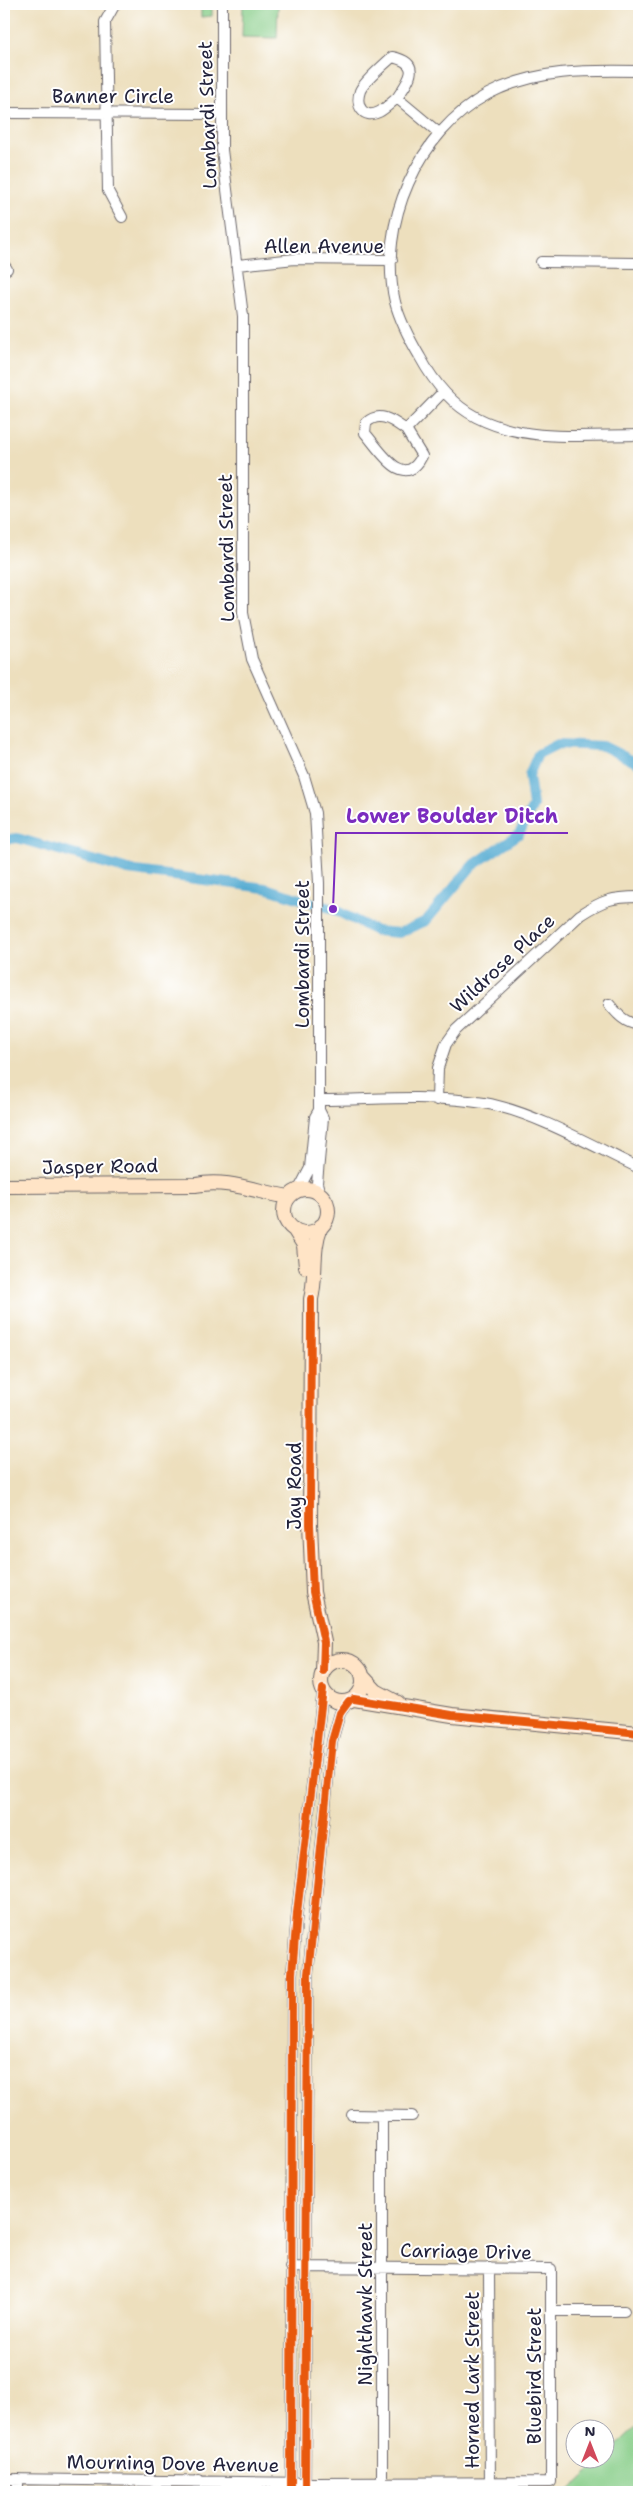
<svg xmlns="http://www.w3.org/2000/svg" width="643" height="2496" viewBox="0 0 643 2496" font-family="'Shantell Sans',sans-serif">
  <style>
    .green { fill: #88ce89; stroke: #557862 }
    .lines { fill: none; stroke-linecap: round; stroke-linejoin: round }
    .canal { stroke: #54abd1; stroke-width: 10 }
    .street-casing { stroke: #696468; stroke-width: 12 }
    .secondary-casing { stroke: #696468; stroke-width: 16 }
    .street { stroke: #fff; stroke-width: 10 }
    .secondary { stroke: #ffe4c6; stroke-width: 14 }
    .cycleway-casing { stroke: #fff; stroke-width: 11 }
    .cycleway { stroke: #e8590c; stroke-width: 8 }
    .labels { text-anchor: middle; stroke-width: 4; stroke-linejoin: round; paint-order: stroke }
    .street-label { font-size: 19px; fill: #22223b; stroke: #fff }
    .leader { fill: none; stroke: #7b2cbf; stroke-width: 2 }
    .callout-dot { fill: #7b2cbf; stroke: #fff; stroke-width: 2 }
    .callout-label { font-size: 20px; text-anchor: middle; font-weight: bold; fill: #7b2cbf; stroke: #fff; stroke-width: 4; stroke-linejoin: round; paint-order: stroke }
  </style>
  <rect width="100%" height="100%" fill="#fff"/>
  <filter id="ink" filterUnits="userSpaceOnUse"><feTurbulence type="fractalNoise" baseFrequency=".02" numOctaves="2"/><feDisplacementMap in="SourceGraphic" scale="10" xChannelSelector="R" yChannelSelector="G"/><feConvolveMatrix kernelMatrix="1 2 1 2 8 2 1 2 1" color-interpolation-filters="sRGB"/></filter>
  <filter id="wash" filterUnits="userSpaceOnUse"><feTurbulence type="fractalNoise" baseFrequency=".0096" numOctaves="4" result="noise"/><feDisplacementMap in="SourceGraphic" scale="20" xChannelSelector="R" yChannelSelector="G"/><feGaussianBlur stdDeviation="1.12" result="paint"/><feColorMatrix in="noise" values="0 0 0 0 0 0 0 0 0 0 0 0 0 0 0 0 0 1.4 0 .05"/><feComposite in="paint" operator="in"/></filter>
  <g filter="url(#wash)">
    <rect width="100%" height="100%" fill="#eddfbd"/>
    <path class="green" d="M201 4H212V16L201 17Z
      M243 4H278L277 38 242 37Z
      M639 2425V2492H568Z"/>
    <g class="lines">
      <path class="canal" d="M4 840 17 838 128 870 265 888 333 909 376 931 399 933 426 921 472 866 519 834 533 806 529 775 538 754 558 744 603 746 639 764"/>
    </g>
  </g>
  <g filter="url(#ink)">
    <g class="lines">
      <defs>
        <path id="street" d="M115 4 105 22 108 191 122 217
          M222 4V150L243 316V613L252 659 304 776 315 813 319 883V1110L323 1118 317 1183 320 1194
          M639 71C587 70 536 69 488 94 418 132 377 224 395 302 400 321 410 340 420 357 433 381 451 404 476 417 526 443 585 435 639 435
          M397 98C392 102 385 109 379 112 363 120 355 105 360 91 364 81 384 65 392 57 422 63 410 79 397 98L439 133
          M4 113 222 114
          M541 262 639 263
          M4 265 7 269
          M237 265 295 259 392 260
          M406 430 422 456C404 492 380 450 365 433L366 423C380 410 393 421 406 430L443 392
          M609 1004C618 1015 625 1023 639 1025
          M320 1100C374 1100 431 1094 484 1103 532 1111 595 1147 639 1168
          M437 1100 438 1068 446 1044 456 1030 580 915C603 900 612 897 639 897
          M298 1191 310 1168 315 1117 319 1110
          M352 2115 412 2116
          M489 2268 490 2492
          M551 2311H624
          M4 2479 316 2483 551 2482V2269L290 2267
          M18 2492V2479
          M199 2492V2480
          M291 2492 292 1974 297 1913 323 1689
          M305 2492 308 1974 332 1741 340 1713 349 1701
          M382 2492V2116"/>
        <path id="secondary" d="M4 1186 196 1185C227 1178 260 1193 289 1197
          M284 1211a22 22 0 1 1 44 0a22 22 0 1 1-44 0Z
          M321 1226C311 1250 317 1275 311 1299L310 1524 313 1592 324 1642 323 1671
          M294 1229 304 1245 306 1267
          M321 1681a21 21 0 1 1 42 0a21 21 0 1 1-42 0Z
          M364 1678 376 1691 398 1703
          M354 1699 452 1715 639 1733"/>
      </defs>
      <use href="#street" class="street-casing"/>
      <use href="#secondary" class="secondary-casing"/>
      <use href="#street" class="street"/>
      <use href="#secondary" class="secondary"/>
      <defs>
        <path id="cycleway" d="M311 1299 310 1524 313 1592 324 1642 323 1671
          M354 1699 452 1715 639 1733
          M291 2492 292 1974 297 1913 323 1689
          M305 2492 308 1974 332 1741 340 1713 349 1701"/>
      </defs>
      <use href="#cycleway" class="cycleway-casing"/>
      <use href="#cycleway" class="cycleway"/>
    </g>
  </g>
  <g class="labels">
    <g class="street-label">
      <text x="113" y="103">Banner Circle</text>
      <text transform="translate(207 115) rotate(-92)" y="7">Lombardi Street</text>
      <text x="324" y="253">Allen Avenue</text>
      <text transform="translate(226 548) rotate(-91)" y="7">Lombardi Street</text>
      <text transform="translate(302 954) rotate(-90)" y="7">Lombardi Street</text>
      <text transform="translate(502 963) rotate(-43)" y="7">Wildrose Place</text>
      <text transform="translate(100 1166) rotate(-1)" y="7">Jasper Road</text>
      <text transform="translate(294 1486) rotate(-90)" y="7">Jay Road</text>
      <text transform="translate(466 2251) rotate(1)" y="7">Carriage Drive</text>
      <text transform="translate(365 2304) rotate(-90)" y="7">Nighthawk Street</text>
      <text transform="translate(534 2376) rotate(-90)" y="7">Bluebird Street</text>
      <text transform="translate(472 2380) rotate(-90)" y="7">Horned Lark Street</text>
      <text transform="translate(173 2463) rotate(1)" y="7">Mourning Dove Avenue</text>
    </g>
  </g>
  <path class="leader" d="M333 909L336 833H568"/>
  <circle class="callout-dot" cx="333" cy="909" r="5"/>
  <g class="callout-label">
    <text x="452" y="823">Lower Boulder Ditch</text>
  </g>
  <rect width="643" height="2496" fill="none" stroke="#fff" stroke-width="20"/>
  <g transform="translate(590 2444)"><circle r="24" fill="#ffffff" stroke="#a7a7b1"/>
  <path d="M0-4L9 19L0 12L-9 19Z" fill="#d1495b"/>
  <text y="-8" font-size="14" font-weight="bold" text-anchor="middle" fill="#22223b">N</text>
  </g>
</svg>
